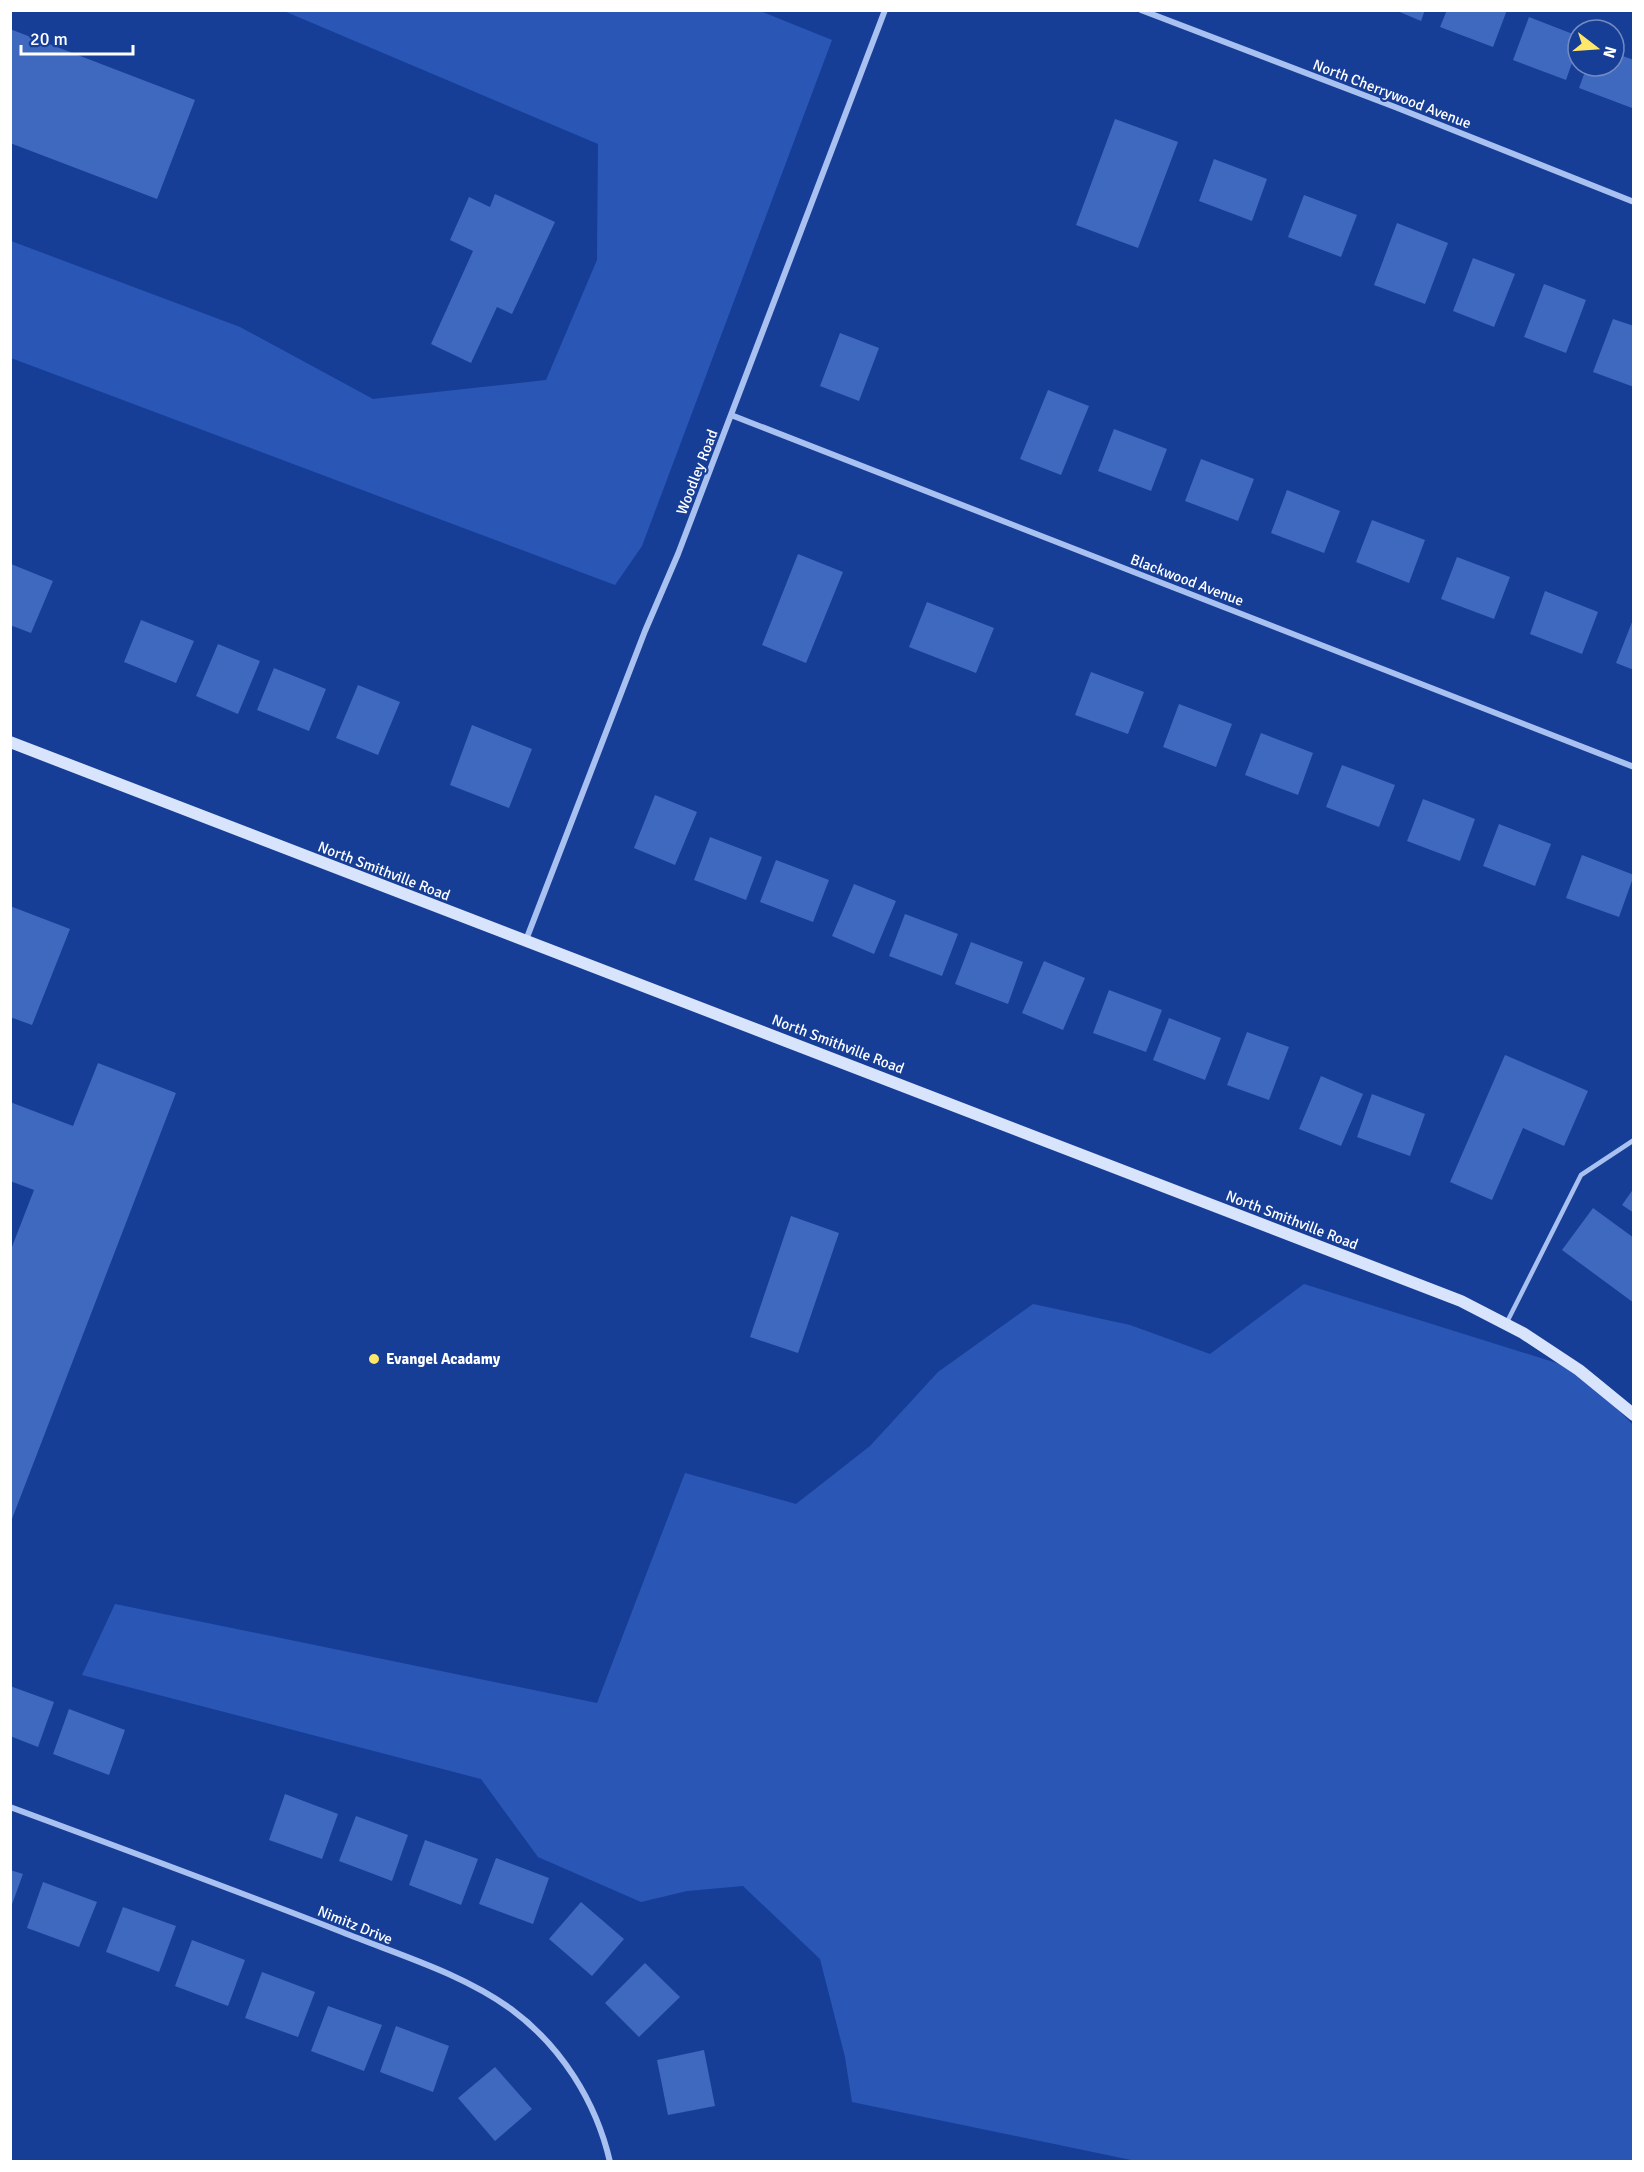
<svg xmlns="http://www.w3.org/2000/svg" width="1644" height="2172" viewBox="0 0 1644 2172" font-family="Signika,sans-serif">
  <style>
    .green { fill: #2a57b6 }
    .building { fill: #3f68bf }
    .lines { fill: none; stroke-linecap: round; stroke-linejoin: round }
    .lane { stroke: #a9c1f1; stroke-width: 4.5 }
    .street { stroke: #a9c1f1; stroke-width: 6 }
    .secondary { stroke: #d8e3fc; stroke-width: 12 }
    .poi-dot { fill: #ffe76a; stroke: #173e97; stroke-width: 2 }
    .labels { text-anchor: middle; stroke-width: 4.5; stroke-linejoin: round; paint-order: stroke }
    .street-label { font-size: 15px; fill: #fff; stroke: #173e97 }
    .poi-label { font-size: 15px; font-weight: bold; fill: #fff; stroke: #173e97; text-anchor: start }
  </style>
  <rect width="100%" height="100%" fill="#173e97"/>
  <path class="green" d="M284 11H760L832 40 642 546 615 585 11 358V241L240 327 373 399 546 380 597 260 598 144Z
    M1304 1284 1579 1370 1633 1425V2161H1136L852 2102 845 2057 820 1959 743 1886 687 1891 641 1902 538 1857 481 1779 82 1675 115 1604 597 1703 685 1473 796 1504 870 1446 938 1372 1033 1304 1130 1325 1210 1354Z"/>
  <path class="building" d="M1395 10H1425L1421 21Z
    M1447 10H1507L1493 47 1440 27Z
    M1529 17 1578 36V46L1566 80 1513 60Z
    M10 29 195 100 157 199 10 143Z
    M1614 53 1634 60V103L1632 108 1579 88 1587 66H1614Z
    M1115 119 1178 142 1138 248 1076 225Z
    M1214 159 1267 179 1252 221 1199 201Z
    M495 194 555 222 512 314 497 307 471 363 431 344 473 251 450 240 469 197 490 207Z
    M1304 195 1357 215 1341 257 1288 237Z
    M1397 223 1448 243 1425 304 1374 285Z
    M1473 258 1515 274 1494 327 1453 311Z
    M1544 284 1586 300 1566 353 1524 337Z
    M1613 319 1634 326V387L1593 372Z
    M840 333 879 348 859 401 820 386Z
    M1048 390 1089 406 1061 475 1020 459Z
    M1114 429 1167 449 1151 491 1098 471Z
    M1201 459 1254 479 1238 521 1185 501Z
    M1287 490 1340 511 1324 553 1271 533Z
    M1372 520 1425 540 1409 583 1356 562Z
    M798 554 843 572 806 663 762 645Z
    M1457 557 1510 577 1494 619 1441 599Z
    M11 564 53 581 31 633 10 625Z
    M1545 591 1598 612 1582 654 1530 634Z
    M927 602 994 628 976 673 909 647Z
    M1634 617V670L1616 663Z
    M141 620 194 641 176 683 124 662Z
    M218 644 260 661 238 714 196 696Z
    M274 668 326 689 309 731 257 710Z
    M1091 672 1144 692 1128 734 1075 715Z
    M358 685 400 702 378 755 336 738Z
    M1179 704 1232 724 1216 767 1163 747Z
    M472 725 532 749 509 808 450 785Z
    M1261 733 1313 753 1298 795 1245 775Z
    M1342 765 1395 785 1379 827 1326 807Z
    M655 795 697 812 675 865 634 848Z
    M1423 799 1475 819 1460 861 1407 841Z
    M1499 824 1551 844 1535 886 1483 866Z
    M710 837 762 857 746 900 694 880Z
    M1582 855 1634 875 1619 917 1566 898Z
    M776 860 829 880 813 922 760 902Z
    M854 884 896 901 874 954 832 936Z
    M10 906 70 929 32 1025 10 1017Z
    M905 914 958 934 942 976 889 956Z
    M971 942 1023 962 1008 1004 955 984Z
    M1044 961 1085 978 1063 1030 1022 1013Z
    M1109 990 1162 1010 1146 1052 1093 1033Z
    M1169 1018 1221 1038 1205 1080 1153 1060Z
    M1247 1032 1289 1047 1269 1100 1227 1085Z
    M1505 1055 1588 1091 1564 1146 1523 1128 1492 1200 1450 1182Z
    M98 1063 176 1093 10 1524V1252L34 1190 10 1181V1102L73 1126Z
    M1321 1076 1363 1094 1341 1146 1299 1129Z
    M1372 1094 1425 1114 1410 1156 1357 1137Z
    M1634 1188V1213L1622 1205Z
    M1593 1208 1634 1238V1303L1562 1250Z
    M791 1216 839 1233 798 1353 750 1337Z
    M10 1686 54 1702 38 1747 10 1736Z
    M69 1709 125 1730 109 1775 53 1754Z
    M285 1794 338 1814 322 1859 269 1840Z
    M356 1816 408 1835 392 1881 339 1861Z
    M425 1840 478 1859 461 1905 409 1885Z
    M496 1858 549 1878 533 1924 479 1904Z
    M10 1870 23 1874 11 1907H10Z
    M43 1882 97 1902 79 1947 27 1928Z
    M581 1902 624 1939 592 1976 549 1939Z
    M123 1907 176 1926 159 1972 106 1952Z
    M192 1940 245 1960 228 2006 175 1986Z
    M645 1963 680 1997 639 2037 605 2003Z
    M262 1972 315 1992 298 2037 245 2018Z
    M328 2006 382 2025 364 2071 311 2051Z
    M396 2026 449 2046 433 2092 380 2072Z
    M704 2050 715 2106 668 2115 657 2060Z
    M495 2067 532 2109 495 2141 458 2098Z"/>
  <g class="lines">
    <path class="lane" d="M1507 1322 1581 1175 1634 1140"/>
    <path class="street" d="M1141 10 1395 107 1634 202
      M731 415 1634 767
      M526 940 645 631 678 554 885 10
      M10 1807C121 1848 232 1889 342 1932 399 1955 461 1973 511 2009 561 2046 596 2101 610 2162"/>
    <path class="secondary" d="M10 742 1461 1301 1523 1333 1579 1370 1634 1415"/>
  </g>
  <circle class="poi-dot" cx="374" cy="1359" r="6"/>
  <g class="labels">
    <g class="street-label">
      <text transform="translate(1392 94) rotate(21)" y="5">North Cherrywood Avenue</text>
      <text transform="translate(697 472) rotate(-69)" y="5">Woodley Road</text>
      <text transform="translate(1187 580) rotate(21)" y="5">Blackwood Avenue</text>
      <text transform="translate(384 871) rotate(21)" y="5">North Smithville Road</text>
      <text transform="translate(838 1044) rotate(21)" y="5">North Smithville Road</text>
      <text transform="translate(1292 1220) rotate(21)" y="5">North Smithville Road</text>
      <text transform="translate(355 1925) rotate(22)" y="5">Nimitz Drive</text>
    </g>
    <g class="poi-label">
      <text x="386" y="1364">Evangel Acadamy</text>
    </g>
  </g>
  <rect width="1644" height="2172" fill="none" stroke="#ffffff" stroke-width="24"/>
  <g transform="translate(1596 48) rotate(107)"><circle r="28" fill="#173e97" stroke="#748bc1" stroke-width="1.5"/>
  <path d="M0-4.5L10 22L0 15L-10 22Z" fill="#ffe76a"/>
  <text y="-9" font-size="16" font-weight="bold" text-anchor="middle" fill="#ffffff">N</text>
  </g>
  <path d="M21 45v9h112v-9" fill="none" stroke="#ffffff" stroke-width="3"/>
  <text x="30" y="45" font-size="18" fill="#ffffff" stroke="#173e97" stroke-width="4.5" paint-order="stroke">20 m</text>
</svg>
